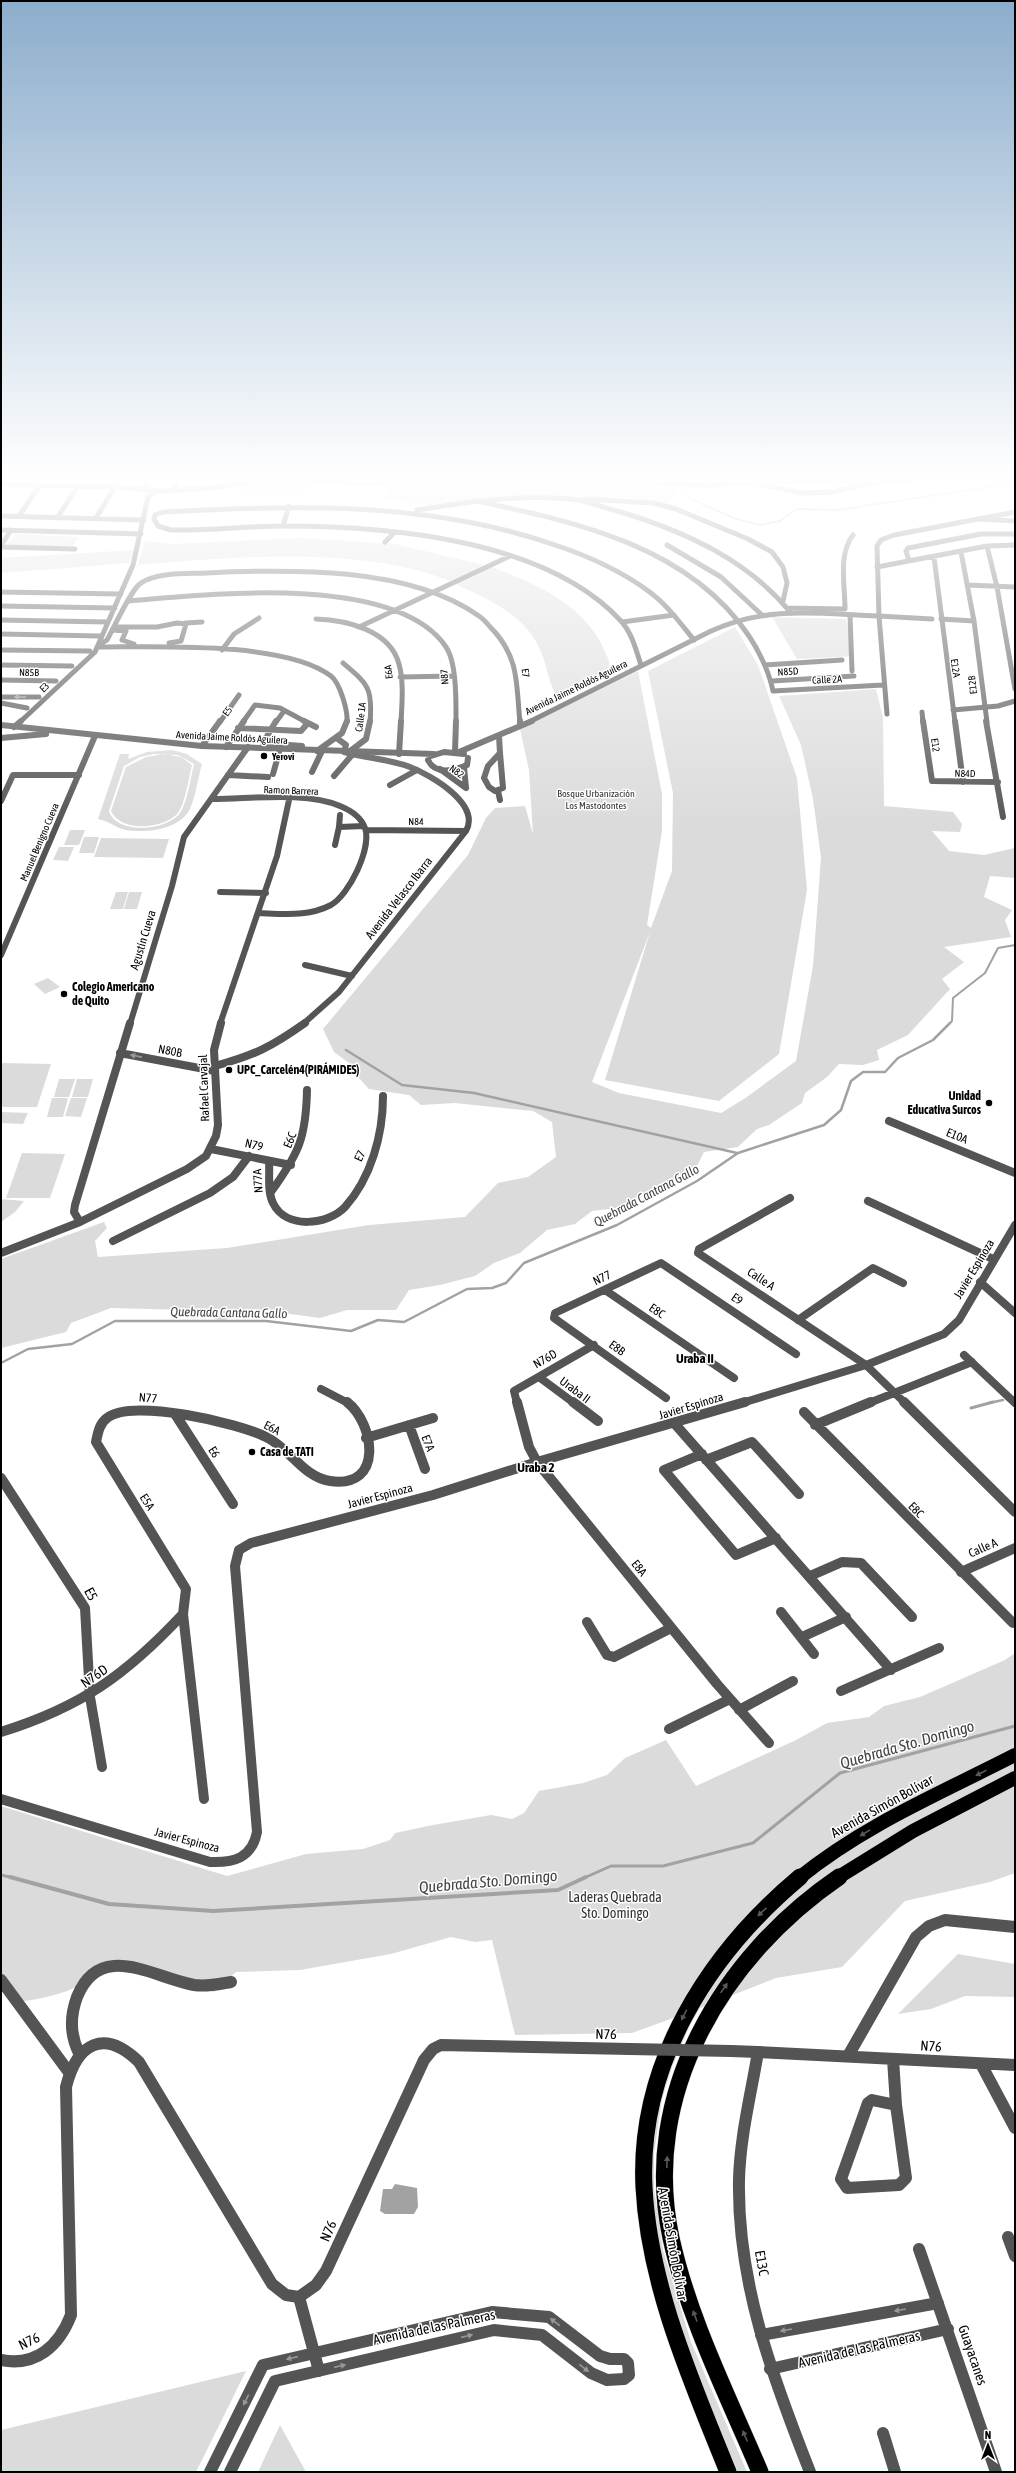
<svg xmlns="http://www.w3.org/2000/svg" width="1016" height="2473" viewBox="0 0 1016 2473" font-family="'Asap Condensed',sans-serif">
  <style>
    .green { fill: #dbdbdb; fill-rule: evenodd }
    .water { fill: #a2a2a2 }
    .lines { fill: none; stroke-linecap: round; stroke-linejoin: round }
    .stream-far4 { stroke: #a2a2a2; stroke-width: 1.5 }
    .stream-far3 { stroke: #a2a2a2; stroke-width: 2 }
    .stream-far2 { stroke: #a2a2a2; stroke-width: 2.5 }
    .stream-far1 { stroke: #a2a2a2; stroke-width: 3 }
    .stream { stroke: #a2a2a2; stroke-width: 4 }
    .trunk-far1-casing { stroke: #dbdbdb; stroke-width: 14 }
    .trunk-casing { stroke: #dbdbdb; stroke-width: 18 }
    .minor-far4 { stroke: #545454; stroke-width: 5 }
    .minor-far3 { stroke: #545454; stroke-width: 6 }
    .minor-far2 { stroke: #545454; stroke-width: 8 }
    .minor-far1 { stroke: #545454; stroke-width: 10 }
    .minor { stroke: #545454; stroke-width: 12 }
    .tertiary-far4 { stroke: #545454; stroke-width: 5 }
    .tertiary-far3 { stroke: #545454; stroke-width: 6 }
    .tertiary-far2 { stroke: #545454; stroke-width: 8 }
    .tertiary-far1 { stroke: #545454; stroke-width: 10 }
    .tertiary { stroke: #545454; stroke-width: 12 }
    .trunk-far1 { stroke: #000; stroke-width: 14 }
    .trunk { stroke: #000; stroke-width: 17 }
    .tertiary-bridge { stroke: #545454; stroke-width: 12 }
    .oneway { fill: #989898 }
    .oneway2 { fill: #595959 }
    .poi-dot { fill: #000; stroke: #fff; stroke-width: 1.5 }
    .labels { text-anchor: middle; stroke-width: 3; stroke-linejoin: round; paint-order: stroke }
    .far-street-label { font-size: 10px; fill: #000; stroke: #fff }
    .far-poi-label { font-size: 10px; font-weight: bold; fill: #000; stroke: #fff; text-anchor: start }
    .far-park-label { font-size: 10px; fill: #323232; stroke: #fff }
    .street-label { font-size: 12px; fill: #000; stroke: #fff }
    .poi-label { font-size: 12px; font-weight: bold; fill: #000; stroke: #fff; text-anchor: start }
    .water-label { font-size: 13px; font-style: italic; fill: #434343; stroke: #fff }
    .neighbourhood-label { font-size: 13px; font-weight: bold; fill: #000; stroke: #fff }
    .near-street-label { font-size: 14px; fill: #000; stroke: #fff }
    .near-park-label { font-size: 14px; fill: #323232; stroke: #fff }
    .near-water-label { font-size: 16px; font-style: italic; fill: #434343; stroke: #fff }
  </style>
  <rect width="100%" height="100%" fill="#fff"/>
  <path class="green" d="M495 481H591L677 487 669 506 619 499 508 496 438 506 385 500 390 484Z
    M306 484 305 496H240L242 485Z
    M15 534 79 537 71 548 6 545Z
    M302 538 395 544 484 565 450 581C361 545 232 557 138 565L145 541 172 544Z
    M134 550 129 563 1 573V558Z
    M489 566C532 582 582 603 603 647 604 651 608 657 609 661 610 666 607 672 607 676L558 698C548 684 548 667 541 652 525 613 487 599 451 582Z
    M772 617 846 619 854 656 797 659Z
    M735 627 758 665 797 778 807 890 779 1054 719 1101 605 1080 650 932 592 1082 619 1093 721 1113 744 1099 796 1061 813 966 821 857 813 799 801 745 779 696 876 689 883 718 884 806 953 812 962 824 960 832 932 831 949 851 984 855 1015 848V878L990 876 984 897 1012 910 1005 920 1011 937 944 947 964 962 942 979 950 989 908 1035 877 1050 879 1060 863 1065 839 1064 827 1077 805 1093 802 1103 769 1125 757 1129 738 1147 704 1152 693 1174 680 1176 673 1182 645 1193 635 1202 618 1208 592 1211 575 1224 547 1230 520 1253 494 1263 475 1276 440 1285 409 1290 396 1310H347L320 1318 254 1309 222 1321 187 1310 111 1308 71 1323 66 1332 1 1348V1259L104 1222 107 1228 95 1241 98 1257 227 1248 369 1225 465 1217 498 1183 528 1177 556 1157 552 1122 533 1111 455 1103 421 1105 409 1095 369 1089 357 1076 349 1063 334 1052 323 1029 468 855 486 818 495 808 525 806 533 834 529 770 520 729 638 671 662 794V831L647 925 651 928 672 871 673 793 648 671Z
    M172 750 187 754 202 764C198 778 196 795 190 809 179 830 147 833 126 830 116 828 109 821 98 819L120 754H129L128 759 147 752ZM154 754 178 755 194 764C191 777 187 803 180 813 168 830 117 836 109 811L124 766 140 757Z
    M164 754 181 757 192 765C189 777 185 804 178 813 164 829 121 833 111 811L126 767 146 757Z
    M70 830H85L79 845H64Z
    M84 837H99L94 853H79Z
    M101 838 169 839 163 858 94 857Z
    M59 847H74L68 861 53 860Z
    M116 892H128L123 909H110Z
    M129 892H142L137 909H124Z
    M48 978 60 987 45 994 34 984Z
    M2 1063 51 1064 37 1107H1Z
    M59 1079H75L69 1097H54Z
    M77 1079H93L88 1097H72Z
    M52 1098H68L63 1117H47Z
    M71 1098H87L81 1117 65 1116Z
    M1 1112 28 1113 23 1124 1 1123Z
    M22 1153 65 1154 50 1198H6Z
    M1 1199 24 1201 15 1212 1 1222Z
    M1015 1653V1873L990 1882 905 1901 842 1967 776 1978 700 2008 690 2025 672 2067 662 2099 654 2154V2188L663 2250 691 2342 747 2472H738L693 2370 666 2283 648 2200 650 2116 687 2013 632 2033 515 2035 492 1940 475 1942 451 1937 391 1954 300 1970 236 1972 214 1992 161 1973 98 1966C85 1971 87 1976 78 1985 69 1993 33 2001 20 2001L1 1973V1806L227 1876 306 1854 363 1849 390 1840 395 1833 433 1825 491 1815 512 1819 524 1813 539 1791 583 1783 607 1775 625 1758 666 1740 696 1786 796 1740 827 1723 869 1717 884 1706 920 1697 1005 1660Z
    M958 1954 1015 1964V1997L965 1996 931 2009 898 2014Z
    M246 2371 196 2472H1V2430Z
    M280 2425 306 2472H258Z"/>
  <path class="water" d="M395 2184 417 2188 418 2207 414 2214H385L380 2211 383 2189H392Z"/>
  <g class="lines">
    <path class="stream-far4" d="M686 494 691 499 736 519 761 525 780 521 796 509 838 510 1015 483"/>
    <path class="stream-far3" d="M949 1024 952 1021 953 998 985 973 998 948 1015 945"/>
    <path class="stream-far2" d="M346 1050 402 1085 474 1093 737 1153
      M1 1363 28 1349 72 1344 115 1321H266L351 1331 378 1320 404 1322 467 1289 492 1288 506 1283 524 1263 617 1225 697 1181 738 1153 824 1125 841 1110 851 1081 863 1072H885L898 1058 933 1040 950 1023
      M989 1403 1003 1400"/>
    <path class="stream-far1" d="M971 1408 993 1402
      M1 1875 14 1878
      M584 1878 611 1866H663L753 1843 840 1773 1015 1726"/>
    <path class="stream" d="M10 1877 109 1904 213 1911 558 1890 586 1877"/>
    <defs>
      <path id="trunk-far1" d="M799 1878C864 1825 941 1793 1015 1755
        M837 1878 913 1831 1015 1778"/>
      <path id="trunk" d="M728 2472C692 2382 649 2286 644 2187 638 2064 708 1954 800 1877
        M760 2472C728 2396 689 2320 671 2238 640 2094 722 1957 839 1877"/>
    </defs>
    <use href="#trunk-far1" class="trunk-far1-casing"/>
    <use href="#trunk" class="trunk-casing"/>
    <path class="minor-far4" d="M303 480 359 483 451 480
      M595 480 710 485 771 481H854
      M1 484 116 487 162 491 208 488 265 480
      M761 485 804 493 831 492 871 483 914 480
      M144 489 148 480
      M174 490 177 480
      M585 499 653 503 676 509 748 539 772 552 783 567 787 583 783 601
      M477 501C576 522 689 546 749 636 760 653 769 671 773 691L883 685
      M417 510C468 502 520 494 571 499 588 501 605 508 621 512 686 532 748 560 791 613
      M1 516 144 520
      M19 516 40 485
      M57 518 78 486
      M96 518 119 480
      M980 519 1015 521
      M283 526 289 506
      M1 530 141 534
      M385 542 395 532
      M667 545 721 577 762 615
      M1 546 11 530
      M987 546 997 587 1015 689
      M1 547 75 549
      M961 552 974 621 987 722
      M934 557 955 722
      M909 561 906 551 908 548 981 534H1015
      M877 567 987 546 1015 545
      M967 585 1015 587
      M1 592 121 594
      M129 601C207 594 396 573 446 647 457 663 456 703 456 722
      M1 606 115 608
      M787 608 845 609C845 585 838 554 853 535
      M850 615 852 671
      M316 619C346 620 390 630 399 664 404 682 402 703 401 722
      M941 619 974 621
      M1 620 108 622
      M622 622 674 615
      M185 623 202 622
      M114 627H157L177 623 186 624 181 641 169 643
      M359 627 510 556
      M112 630 126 631 122 640 134 644
      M1 634 100 636
      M99 645 107 640C114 628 131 589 141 583 157 572 187 574 206 573 289 569 409 566 479 616 485 620 489 626 494 631 520 660 516 686 520 722
      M97 647C156 647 285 641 331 676 340 683 348 711 347 722
      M1 650 90 651
      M222 650 234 634 259 618
      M343 663C368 684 373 688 370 722
      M1 665 72 666
      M641 665C636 650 632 633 621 621 546 539 388 526 283 526 246 526 208 531 171 530L158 526 154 519 155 515 163 512C293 505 427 501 552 544 586 555 622 571 651 593 668 606 681 624 694 640
      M765 665 842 660
      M400 677 453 676
      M1 680 56 681
      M772 681 854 676
      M1 697H39
      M1 703 27 708
      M953 710 998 706 1015 701
      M922 712 923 722
      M887 714 879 616 932 619
      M20 722 95 652 133 565 148 497 157 491
      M220 722 239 695
      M243 722 255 705 280 708 306 722
      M276 722 284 711"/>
    <path class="minor-far3" d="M276 721 263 743 302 746
      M304 721 316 727
      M520 721V725
      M923 721 932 781 998 782
      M955 721 963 782
      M986 721 1003 817
      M14 727 21 721
      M238 728 301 731 308 723
      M499 736 500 753
      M202 746 220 721
      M226 747 244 721
      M317 751 342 733 347 721
      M349 752 366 739 370 721
      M455 752 456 721
      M500 753 503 788 495 791 489 787 484 778 488 766Z
      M399 754 401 721
      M464 767 466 788
      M440 769 466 788
      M312 772 322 751
      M273 774 280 749
      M228 775 268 777
      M334 776 352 755
      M390 785 417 770
      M498 791 500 800
      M213 799C250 799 306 791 340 806 350 810 361 817 365 828 372 848 349 895 331 905 308 917 283 914 259 913
      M1 801 13 775H79
      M339 827 340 815
      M366 830 466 831
      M335 845 339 827 364 826
      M220 892 266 893
      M1 955 95 736
      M305 965 352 976
      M130 1024 172 886 184 837 248 747
      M220 1024 277 856 289 800
      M303 1024 339 992 466 831C481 804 431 775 410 767 389 759 366 758 344 752L346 745 338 739"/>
    <path class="minor-far2" d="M120 1053 215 1071
      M215 1066C255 1055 271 1047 305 1023
      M889 1121 1015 1173
      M211 1149 291 1165
      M269 1161C270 1175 267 1191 273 1203 286 1230 328 1225 345 1207 371 1178 383 1135 383 1096
      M271 1192C299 1153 306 1138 307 1090
      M790 1198 699 1249 698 1253 866 1365 905 1403
      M868 1201 993 1259
      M80 1222 74 1212 75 1205 130 1023
      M113 1241 210 1193 233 1177 249 1156
      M1 1253 80 1222 187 1169 206 1156 216 1136 218 1125 214 1050 221 1023
      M980 1282 1015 1313
      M605 1290 734 1378
      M798 1320 873 1268 903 1283
      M964 1355 1015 1403
      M539 1377 574 1403
      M321 1389 348 1403
      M666 1398 554 1318 555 1313 661 1263 796 1354
      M517 1403 514 1391 594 1345
      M869 1403 972 1362"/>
    <path class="minor-far1" d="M517 1402 529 1447 537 1462 717 1684 769 1743
      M573 1402 598 1421
      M904 1402 1015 1512
      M804 1412 1013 1623
      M175 1414 233 1504
      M675 1424 891 1670
      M409 1425 425 1469
      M815 1425 871 1402
      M366 1438 433 1418
      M702 1454 664 1470 736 1555 776 1538
      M706 1460 752 1442 799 1494
      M1 1478 85 1608 90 1697 102 1767
      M961 1572 1015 1548
      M810 1576 842 1562 861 1563 912 1617
      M781 1612 814 1654
      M587 1622 607 1655 614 1657 671 1628
      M802 1637 846 1617
      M841 1691 939 1648
      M739 1710 793 1681
      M669 1729 730 1699
      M1 1732C81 1707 126 1675 183 1614
      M204 1799 183 1614 186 1589 96 1442C98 1433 99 1424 107 1418 131 1398 239 1423 266 1437 290 1448 303 1477 330 1481 385 1489 374 1423 347 1402"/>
    <path class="minor" d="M1 1980 68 2071
      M758 2052 1015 2065
      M79 2053C70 2035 70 2016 77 1997 100 1940 152 1977 194 1985 207 1987 219 1984 231 1982
      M848 2056 916 1937 929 1926 945 1920 1015 1927
      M893 2059 896 2105
      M981 2064 1015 2128
      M872 2100 896 2105 906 2178 899 2185 847 2188 841 2179 868 2103Z
      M1008 2237 1015 2256
      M919 2249 996 2472
      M299 2297 319 2371
      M761 2335 938 2303
      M770 2369 948 2329
      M883 2433 895 2472
      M210 2472 263 2365 492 2312 549 2317 600 2356 610 2359H624L628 2363 629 2375 624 2379 607 2380 591 2373 542 2335 494 2330 275 2381 230 2472"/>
    <path class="tertiary-far4" d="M529 722 711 631C769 605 818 614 879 616L877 546 881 540 894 535 1015 512"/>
    <path class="tertiary-far3" d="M1 725 202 746 434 754
      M1 738 46 734
      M459 752 532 721
      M431 756 444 752 464 754
      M428 760C435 775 454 771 467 765L468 758"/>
    <path class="tertiary-far2" d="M742 1403 866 1365 944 1334 959 1320 1015 1225"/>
    <path class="tertiary-far1" d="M1 1799 210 1862C234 1863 252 1858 257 1832L235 1566 239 1550 251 1543 433 1495 537 1462 745 1402"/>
    <path class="tertiary" d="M731 2051 758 2052C751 2094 740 2137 739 2180 737 2283 773 2378 810 2472
      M1 2360C36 2367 59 2346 71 2315L66 2087C77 2043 104 2028 139 2062L272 2284 286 2295 299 2297 316 2285 326 2271 424 2060 433 2049 441 2045 630 2049"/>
    <use href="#trunk-far1" class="trunk-far1"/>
    <use href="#trunk" class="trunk"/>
    <path class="tertiary-bridge" d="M630 2049 731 2051"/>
  </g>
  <defs><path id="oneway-solid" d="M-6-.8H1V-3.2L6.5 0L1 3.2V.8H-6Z"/></defs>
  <g class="oneway">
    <use href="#oneway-solid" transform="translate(20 697) rotate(-179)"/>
    <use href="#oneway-solid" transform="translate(136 1056) rotate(-169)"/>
    <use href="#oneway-solid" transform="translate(900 2310) rotate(170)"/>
    <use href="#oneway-solid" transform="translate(555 2322) rotate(-143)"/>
    <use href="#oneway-solid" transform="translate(786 2330) rotate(170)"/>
    <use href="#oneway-solid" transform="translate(467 2336) rotate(-13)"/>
    <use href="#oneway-solid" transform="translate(292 2358) rotate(167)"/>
    <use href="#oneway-solid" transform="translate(340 2366) rotate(-13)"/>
    <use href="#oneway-solid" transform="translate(584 2368) rotate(38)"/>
    <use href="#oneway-solid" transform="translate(246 2400) rotate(116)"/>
  </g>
  <g class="oneway2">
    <use href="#oneway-solid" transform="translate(981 1773) rotate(153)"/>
    <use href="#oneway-solid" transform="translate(865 1833) rotate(149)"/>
    <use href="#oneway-solid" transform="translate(762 1912) rotate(137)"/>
    <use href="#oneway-solid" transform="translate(724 1988) rotate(-55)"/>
    <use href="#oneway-solid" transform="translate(684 2015) rotate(117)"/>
    <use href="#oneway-solid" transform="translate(667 2162) rotate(-88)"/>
    <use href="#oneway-solid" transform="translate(695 2316) rotate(-110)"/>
    <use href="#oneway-solid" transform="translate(745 2436) rotate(-113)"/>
  </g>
  <linearGradient id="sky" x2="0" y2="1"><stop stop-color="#8cadcc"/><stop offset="0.58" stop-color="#fff"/><stop offset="1" stop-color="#fff" stop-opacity="0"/></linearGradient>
  <rect width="1016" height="826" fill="url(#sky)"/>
  <g class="poi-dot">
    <circle cx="264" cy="756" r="4"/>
    <circle cx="64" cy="994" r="4"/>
    <circle cx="229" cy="1070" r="4"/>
    <circle cx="989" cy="1103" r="4"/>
    <circle cx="252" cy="1452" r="4"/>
  </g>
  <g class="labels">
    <g class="far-street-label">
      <text transform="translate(956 668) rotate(82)" y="4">E12A</text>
      <text transform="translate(788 671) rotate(-4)" y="4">N85D</text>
      <text transform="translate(29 672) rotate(1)" y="4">N85B</text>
      <text transform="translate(388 672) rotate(-97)" y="4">E6A</text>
      <text transform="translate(526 673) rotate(82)" y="4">E7</text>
      <text transform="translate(444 677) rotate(-94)" y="4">N87</text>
      <text transform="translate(827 679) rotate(-3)" y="4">Calle 2A</text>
      <text transform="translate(972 685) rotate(-97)" y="4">E12B</text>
      <text transform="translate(44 687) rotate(-43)" y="4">E3</text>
      <text transform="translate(576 687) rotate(-26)" y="4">Avenida Jaime Roldós Aguilera</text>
      <text transform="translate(227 711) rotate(-54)" y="4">E5</text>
      <text transform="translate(360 717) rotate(-82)" y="4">Calle 1A</text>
      <text transform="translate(232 737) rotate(3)" y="4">Avenida Jaime Roldós Aguilera</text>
      <text transform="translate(936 745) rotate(82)" y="4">E12</text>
      <text transform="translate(457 771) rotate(35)" y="4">N82</text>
      <text transform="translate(965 773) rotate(1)" y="4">N84D</text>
      <text transform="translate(291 790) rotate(2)" y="4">Ramon Barrera</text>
      <text x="416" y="825">N84</text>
      <text transform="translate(39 842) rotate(-67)" y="4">Manuel Benigno Cueva</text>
    </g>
    <g class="far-poi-label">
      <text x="272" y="760">Yerovi</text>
    </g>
    <g class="far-park-label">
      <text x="596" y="797">Bosque Urbanización<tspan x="596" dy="12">Los Mastodontes</tspan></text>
    </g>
    <g class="street-label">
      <text transform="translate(399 898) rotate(-52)" y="4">Avenida Velasco Ibarra</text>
      <text transform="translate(143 940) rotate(-73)" y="4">Agustín Cueva</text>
      <text transform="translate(170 1051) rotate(11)" y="4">N80B</text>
      <text transform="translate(204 1088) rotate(-92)" y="4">Rafael Carvajal</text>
      <text transform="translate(957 1136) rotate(22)" y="4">E10A</text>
      <text transform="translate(290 1140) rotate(-69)" y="4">E6C</text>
      <text transform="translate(254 1145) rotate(13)" y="4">N79</text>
      <text transform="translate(360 1156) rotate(-65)" y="4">E7</text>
      <text transform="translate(258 1181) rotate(-94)" y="4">N77A</text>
      <text transform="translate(974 1269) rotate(-59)" y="4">Javier Espinoza</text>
      <text transform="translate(602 1278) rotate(-26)" y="4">N77</text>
      <text transform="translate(761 1279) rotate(34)" y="4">Calle A</text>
      <text transform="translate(737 1299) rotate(34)" y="4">E9</text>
      <text transform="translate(657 1311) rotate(34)" y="4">E8C</text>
      <text transform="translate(617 1348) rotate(36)" y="4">E8B</text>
      <text transform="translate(545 1359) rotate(-30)" y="4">N76D</text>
      <text transform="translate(575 1390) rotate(37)" y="4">Uraba II</text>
      <text transform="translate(148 1398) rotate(4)" y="4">N77</text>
      <text transform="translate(691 1406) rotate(-17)" y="4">Javier Espinoza</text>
      <text transform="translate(272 1428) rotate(27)" y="4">E6A</text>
      <text transform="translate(428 1443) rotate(69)" y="4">E7A</text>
      <text transform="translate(214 1452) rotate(57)" y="4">E6</text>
      <text transform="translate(380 1496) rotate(-15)" y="4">Javier Espinoza</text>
      <text transform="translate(147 1502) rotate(58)" y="4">E5A</text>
      <text transform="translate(916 1510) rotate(45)" y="4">E8C</text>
      <text transform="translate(983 1548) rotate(-24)" y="4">Calle A</text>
      <text transform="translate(639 1568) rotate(51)" y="4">E8A</text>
      <text transform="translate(187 1840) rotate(15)" y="4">Javier Espinoza</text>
    </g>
    <g class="poi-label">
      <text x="72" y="991">Colegio Americano<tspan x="72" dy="14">de Quito</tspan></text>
      <text x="237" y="1074">UPC_Carcelén4(PIRÁMIDES)</text>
      <text x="981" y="1100" text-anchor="end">Unidad<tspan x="981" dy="14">Educativa Surcos</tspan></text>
      <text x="260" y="1456">Casa de TATI</text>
    </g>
    <g class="water-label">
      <text transform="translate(646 1195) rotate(-28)" y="5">Quebrada Cantana Gallo</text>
      <text transform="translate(229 1312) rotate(1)" y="5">Quebrada Cantana Gallo</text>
    </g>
    <g class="neighbourhood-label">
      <text x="695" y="1363">Uraba II</text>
      <text x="536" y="1472">Uraba 2</text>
    </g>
    <g class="near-street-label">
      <text transform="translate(91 1594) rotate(62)" y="5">E5</text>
      <text transform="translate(94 1676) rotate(-35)" y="5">N76D</text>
      <text transform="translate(882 1806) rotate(-29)" y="5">Avenida Simón Bolívar</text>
      <text transform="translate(606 2034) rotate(1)" y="5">N76</text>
      <text transform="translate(931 2046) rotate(4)" y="5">N76</text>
      <text transform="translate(328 2231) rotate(-67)" y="5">N76</text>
      <text transform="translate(673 2244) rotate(80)" y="5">Avenida Simón Bolívar</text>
      <text transform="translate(762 2263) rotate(80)" y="5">E13C</text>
      <text transform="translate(434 2327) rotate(-12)" y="5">Avenida de las Palmeras</text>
      <text transform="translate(29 2341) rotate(-26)" y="5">N76</text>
      <text transform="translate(859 2349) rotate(-13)" y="5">Avenida de las Palmeras</text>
      <text transform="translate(973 2355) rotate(71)" y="5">Guayacanes</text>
    </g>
    <g class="near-park-label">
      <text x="615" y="1902">Laderas Quebrada<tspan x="615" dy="16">Sto. Domingo</tspan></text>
    </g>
    <g class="near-water-label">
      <text transform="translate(907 1744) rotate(-16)" y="6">Quebrada Sto. Domingo</text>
      <text transform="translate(488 1881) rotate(-5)" y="6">Quebrada Sto. Domingo</text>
    </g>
  </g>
  <rect width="1016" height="2473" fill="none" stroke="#000000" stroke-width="4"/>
  <g transform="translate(988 2445)" stroke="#ffffff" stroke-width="3" paint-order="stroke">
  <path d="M0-3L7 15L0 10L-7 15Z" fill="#000000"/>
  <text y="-6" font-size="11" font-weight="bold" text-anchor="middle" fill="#000000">N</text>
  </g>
</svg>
